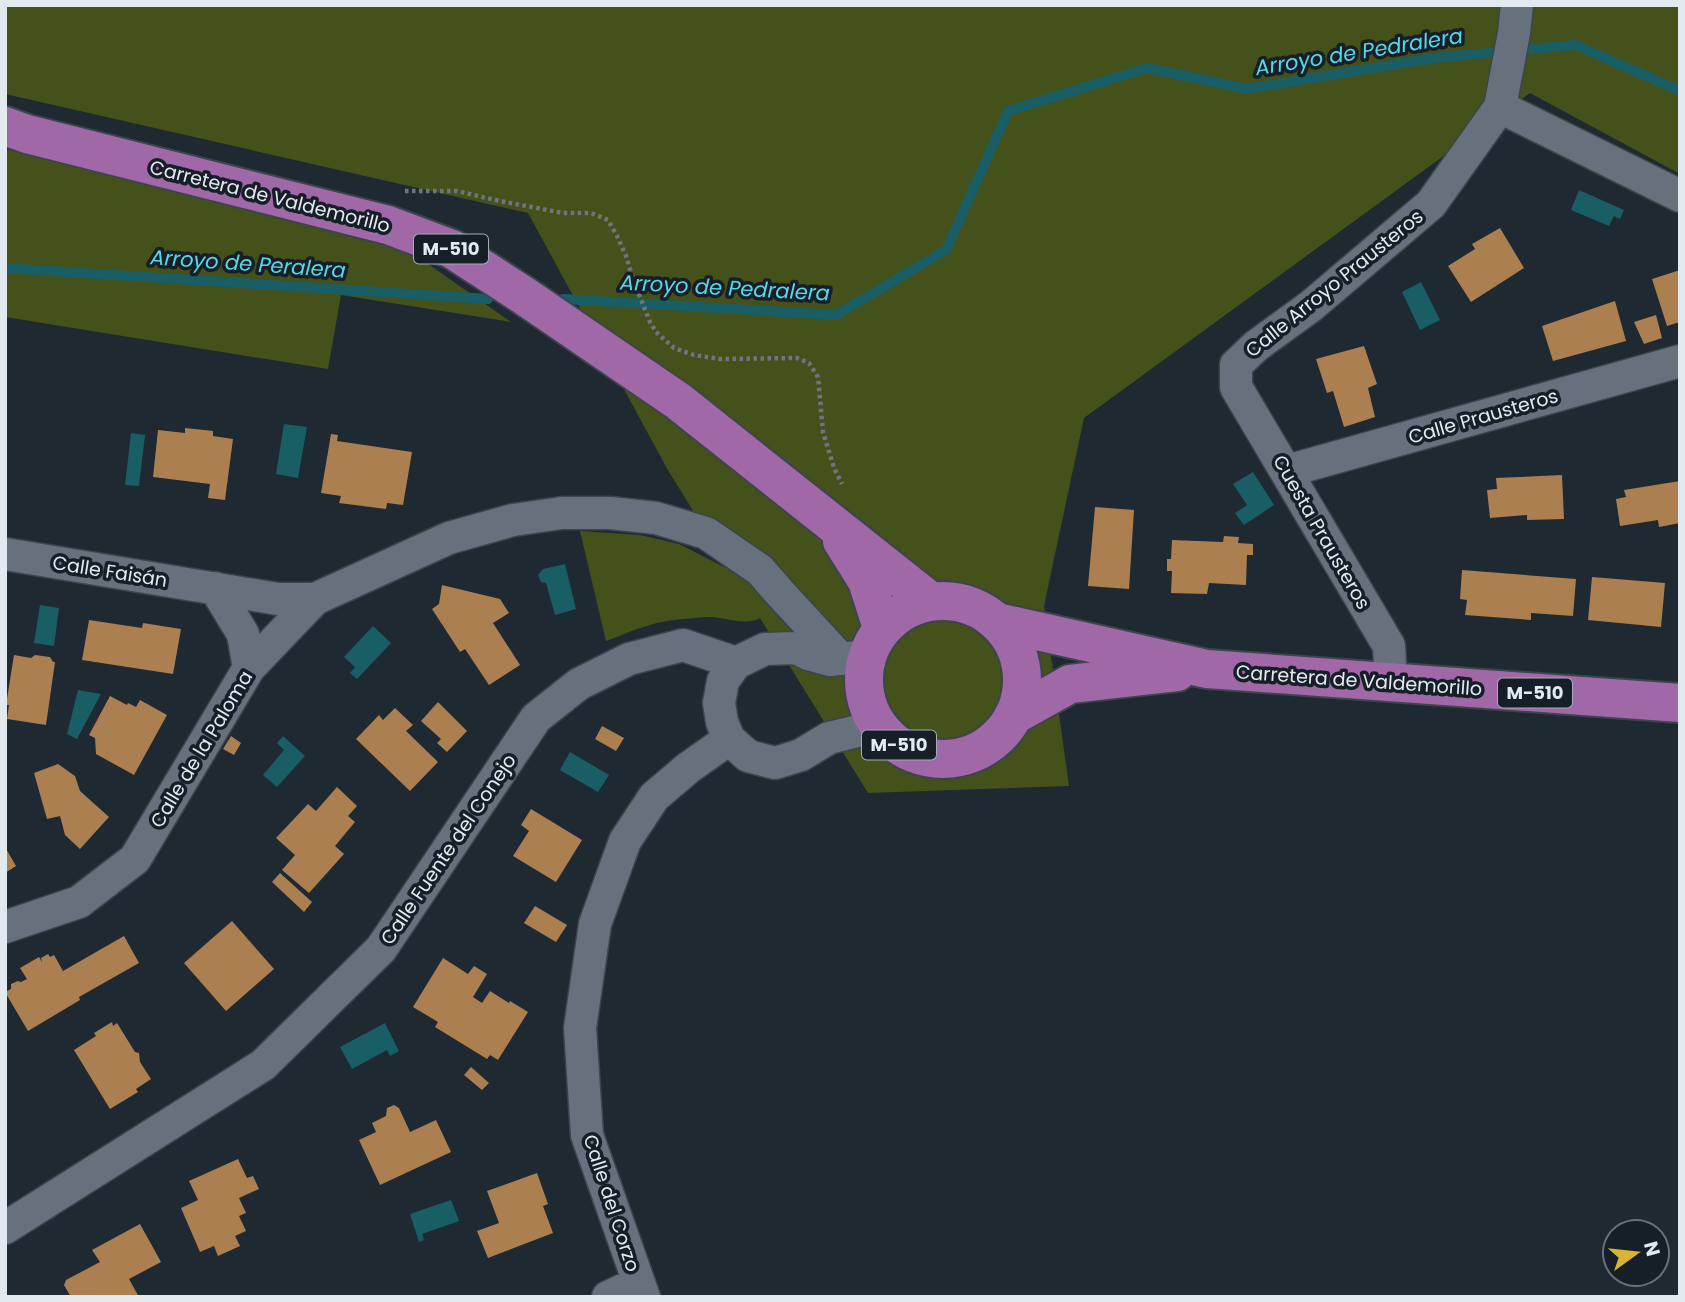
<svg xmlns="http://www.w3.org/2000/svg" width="1685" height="1302" viewBox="0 0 1685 1302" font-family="Poppins,sans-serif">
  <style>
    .green { fill: #44511a }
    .water { fill: #195e65 }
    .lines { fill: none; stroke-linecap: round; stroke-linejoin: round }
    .stream { stroke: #195e65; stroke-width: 10 }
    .building { fill: #ac7f51 }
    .street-casing { stroke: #3c454d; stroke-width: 35 }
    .primary-casing { stroke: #3c454d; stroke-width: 42 }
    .path { stroke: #6d767e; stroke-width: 4.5; stroke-dasharray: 3.5 3.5; stroke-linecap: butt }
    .street { stroke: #66717d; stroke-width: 32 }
    .primary { stroke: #a068a6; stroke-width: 38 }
    .labels { text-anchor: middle; stroke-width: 7; stroke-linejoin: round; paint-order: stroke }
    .shield { fill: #161f28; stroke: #a5acb3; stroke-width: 2 }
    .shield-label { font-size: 18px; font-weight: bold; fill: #e2e9ef }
    .street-label { font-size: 19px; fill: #e2e9ef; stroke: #161f28 }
    .water-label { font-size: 21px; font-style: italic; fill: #57d8e7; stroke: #161f28 }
  </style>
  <rect width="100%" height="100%" fill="#1f2932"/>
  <path class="green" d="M5 5H1680V174L1530 93 1084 418 1044 606 1069 786 868 793 760 618C746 626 727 618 712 617 699 617 686 619 674 620 651 622 628 633 606 641L580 531 640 535 679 544 730 570 669 472 528 213 5 94Z
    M5 149 411 252 511 322 341 295 328 369 5 317Z"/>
  <path class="water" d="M1579 190 1624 210 1620 219 1614 216 1609 226 1571 210Z
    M1421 282 1440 320 1420 330 1402 292Z
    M284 424 307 427 298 478 276 474Z
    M131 433 145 435 139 486 125 485Z
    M1253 472 1274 505 1244 525 1235 513 1247 505 1233 484Z
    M565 564 576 609 555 615 546 583 541 582 538 575 543 569Z
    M40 605 59 608 54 646 34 643Z
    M373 626 391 643 357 679 350 673 355 667 344 657Z
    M78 690 101 694 77 739 67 734Z
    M283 736 305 756 277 787 263 775 284 750 277 743Z
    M570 752 609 775 598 792 560 770Z
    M385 1023 399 1051 390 1056 387 1050 352 1069 340 1047Z
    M451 1200 459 1221 422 1234 424 1240 419 1242 410 1214Z"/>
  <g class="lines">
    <path class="stream" d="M5 268 488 299
      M563 299 836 315 946 250 1008 111 1147 68 1247 89 1434 58 1576 45 1680 91"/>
  </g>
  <path class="building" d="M1500 228 1524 268 1471 302 1448 266 1475 249 1472 244Z
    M1680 270V322L1667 326 1652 279Z
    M1615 301 1626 341 1553 361 1542 326Z
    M1656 315 1662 338 1644 344 1634 322Z
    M1364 346 1377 384 1368 388 1375 417 1344 427 1333 391 1327 393 1316 359Z
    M185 428 213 431V436L233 439 225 500 208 498 210 484 153 477 158 430 185 433Z
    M331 434 338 435 337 441 412 452 403 505 387 503 386 509 339 503 341 496 321 493Z
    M1562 475 1564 519 1527 520V515L1490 518 1487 490 1497 489 1496 478Z
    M1680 481V523L1659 527 1658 520 1620 526 1616 499 1626 497 1624 490Z
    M1095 507 1134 510 1129 589 1088 586Z
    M1224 536 1239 537 1238 543 1253 544V555H1247L1246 585 1209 583 1207 594 1171 593 1172 571H1167V559H1171L1172 540 1223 542Z
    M1462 570 1576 579 1573 616 1531 613V620L1465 615 1467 600 1460 599Z
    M1592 577 1665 583 1661 627 1588 620Z
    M442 585 500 599 509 613 493 623 520 665 489 685 465 649 460 652 432 609 439 604Z
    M89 620 142 628 143 623 181 629 173 674 82 660Z
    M14 655 31 658 35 655 50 657 53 662H55L46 725 7 719 9 705H6Z
    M110 696 127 705 128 703 136 707 140 700 167 715 134 775 96 754 95 738 89 735Z
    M438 702 467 731 447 752 437 743 441 739 421 721Z
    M395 708 413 725 406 731 438 762 410 791 356 739 379 715 383 720Z
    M602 726 624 738 616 751 595 739Z
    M231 736 241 743 234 755 223 749Z
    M58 764 75 776 80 791 109 817 80 849 65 835 60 816 47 819 34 773Z
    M337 787 357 806 348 816 355 822 335 846 344 854 309 893 282 870 295 855 276 838 308 804 316 811Z
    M531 809 582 840 556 882 513 856 529 831 521 825Z
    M5 847 16 866 5 873Z
    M280 873 312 902 304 912 272 882Z
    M535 906 567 925 556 942 524 923Z
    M232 921 274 969 226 1011 184 963Z
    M124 936 139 963 79 997 80 1000 28 1031 5 992 11 989V984L18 981 21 982 27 979 20 968 39 957 42 962 41 958 48 954 50 957 54 955 63 971Z
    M443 958 468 974 474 966 487 974 473 997 482 1003 490 991 509 1003 510 1001 528 1012 498 1060 490 1055 487 1059 435 1027 438 1022 413 1007Z
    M112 1022 113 1026 117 1023 135 1052 139 1053 140 1062 151 1079 136 1089 138 1092 110 1109 74 1050 96 1036 94 1033Z
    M471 1067 489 1083 482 1090 464 1075Z
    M394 1105 399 1108 410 1132 436 1120 451 1152 380 1185 359 1140 376 1132 372 1123 386 1116 387 1108Z
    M238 1159 247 1178 253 1176 259 1189 239 1198 246 1213 239 1216 246 1231 235 1236 240 1246 218 1256 214 1246 200 1252 181 1208 198 1200 189 1181Z
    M537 1173 548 1204 543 1206 553 1233 488 1258 477 1231 499 1223 487 1191Z
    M140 1224 161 1262 129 1279 139 1297H71L64 1285 66 1280 100 1262 92 1250Z"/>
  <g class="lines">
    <defs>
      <path id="street" d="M1500 107 1680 196
        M1287 471 1680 361
        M5 554 278 599H315
        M215 588 243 634 249 668
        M867 656 830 660 808 654 796 648 765 649 736 663 723 681 719 703 722 722 729 739 748 756 775 763 801 755 829 738 878 726
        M1391 681 1389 646 1236 387V365L1256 346 1311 306 1431 204 1500 107 1514 33 1517 5
        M5 927 79 902 135 859 249 668 315 599 449 538 513 520 562 513H610L656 518 706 533 760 570 780 593 841 659
        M5 1228 263 1065 381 949 536 718 579 684 629 659 683 645 736 663
        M608 1297 638 1283
        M644 1297 587 1135 580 1028 595 924 625 841 654 797 688 768 729 739"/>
      <path id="primary" d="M5 126 27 134 388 225 452 249 523 295 678 401 930 601
        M842 541 867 581 882 628
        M864 680a79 79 0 1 1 158 0a79 79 0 1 1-158 0Z
        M997 622 1207 669 1680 703
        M1013 716 1070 684 1177 672"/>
    </defs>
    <use href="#street" class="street-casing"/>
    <use href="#primary" class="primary-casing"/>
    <path class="path" d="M405 191H457L495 200 563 213H591L608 220 617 236 626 256 634 282 650 322 656 332 674 348 694 355 720 359 797 358 809 363 818 377 823 432 834 468 842 484"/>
    <use href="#street" class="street"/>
    <use href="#primary" class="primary"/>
  </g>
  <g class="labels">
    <g class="shield">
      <rect x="414" y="234.5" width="74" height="29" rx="5"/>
      <rect x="1498" y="678.5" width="74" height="29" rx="5"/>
      <rect x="862" y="730.5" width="74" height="29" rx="5"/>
    </g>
    <g class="shield-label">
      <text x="451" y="255">M-510</text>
      <text x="1535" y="699">M-510</text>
      <text x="899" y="751">M-510</text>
    </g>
    <g class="street-label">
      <text transform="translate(270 196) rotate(14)" y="7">Carretera de Valdemorillo</text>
      <text transform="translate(1334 283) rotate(-39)" y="7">Calle Arroyo Prausteros</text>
      <text transform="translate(1483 416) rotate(-16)" y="7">Calle Prausteros</text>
      <text transform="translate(1322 532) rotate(60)" y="7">Cuesta Prausteros</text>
      <text transform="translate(110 571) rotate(9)" y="7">Calle Faisán</text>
      <text transform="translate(1359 680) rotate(4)" y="7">Carretera de Valdemorillo</text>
      <text transform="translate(201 749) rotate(-59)" y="7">Calle de la Paloma</text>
      <text transform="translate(448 849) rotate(-56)" y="7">Calle Fuente del Conejo</text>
      <text transform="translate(612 1203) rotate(72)" y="7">Calle del Corzo</text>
    </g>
    <g class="water-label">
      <text transform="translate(1359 52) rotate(-9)" y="7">Arroyo de Pedralera</text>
      <text transform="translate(248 264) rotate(4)" y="7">Arroyo de Peralera</text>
      <text transform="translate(725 288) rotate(3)" y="7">Arroyo de Pedralera</text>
    </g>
  </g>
  <rect width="1685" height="1302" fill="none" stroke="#e2e9ef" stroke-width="14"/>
  <g transform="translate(1636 1253) rotate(75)"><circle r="33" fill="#161f28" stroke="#687078" stroke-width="2"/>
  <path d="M0-5L12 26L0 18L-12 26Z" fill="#d7b434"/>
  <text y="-10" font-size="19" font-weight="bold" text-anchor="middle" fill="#e2e9ef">N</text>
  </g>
</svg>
